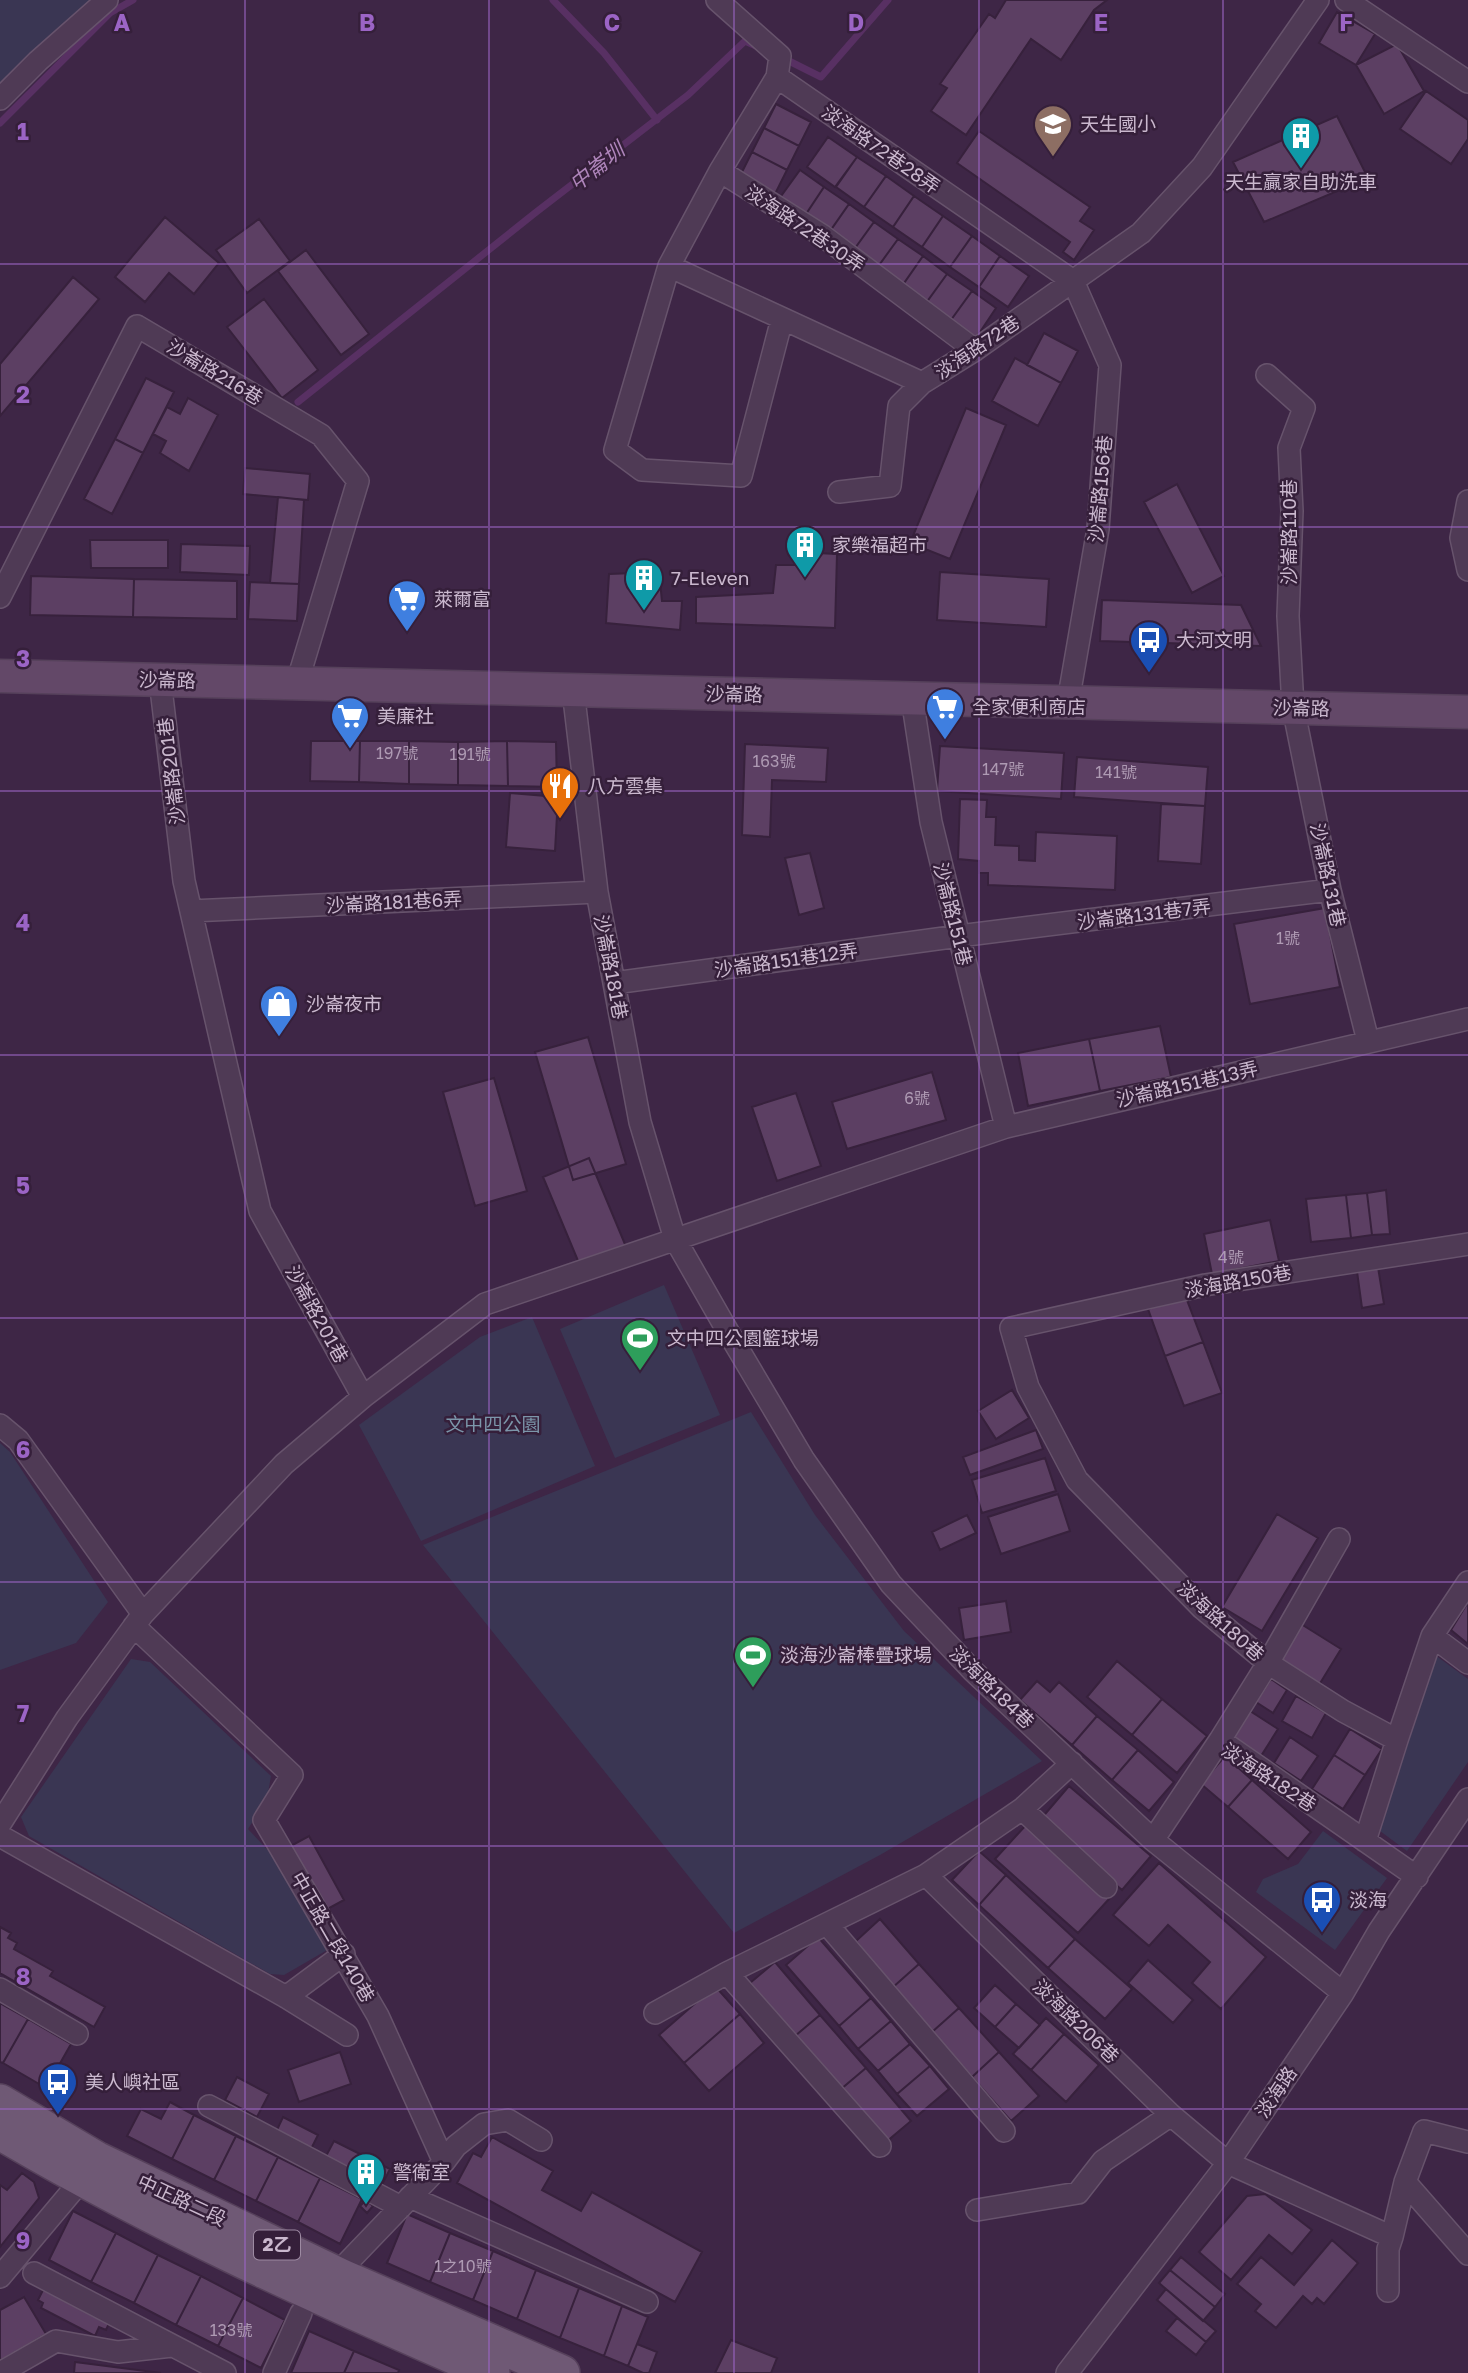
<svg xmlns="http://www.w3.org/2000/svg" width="1468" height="2373" viewBox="0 0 1468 2373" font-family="'Golos Text','Noto Sans TC',sans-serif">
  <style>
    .green { fill: #3a3653 }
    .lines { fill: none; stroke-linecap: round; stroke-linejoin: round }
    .stream { stroke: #583063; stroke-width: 7 }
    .building { fill: #5c3f63; stroke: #37213c; stroke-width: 2 }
    .street-casing { stroke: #67536c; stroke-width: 24 }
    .secondary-casing { stroke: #56415b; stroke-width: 35 }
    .primary-casing { stroke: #56415b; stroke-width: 38 }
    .street { stroke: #4f3a55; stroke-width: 21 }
    .secondary { stroke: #634868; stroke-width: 32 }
    .primary { stroke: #6f5975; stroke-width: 35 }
    .grid { fill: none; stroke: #9b64c5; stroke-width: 2; stroke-opacity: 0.55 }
    .labels { text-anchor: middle; stroke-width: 5; stroke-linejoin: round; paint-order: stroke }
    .number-label { font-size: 16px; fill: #ae9ab3 }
    .shield { fill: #351f3a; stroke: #9d8aa2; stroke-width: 2 }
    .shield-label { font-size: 18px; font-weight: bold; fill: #cab8ce }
    .poi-label { font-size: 19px; fill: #cab8ce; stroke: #351f3a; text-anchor: start }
    .street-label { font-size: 19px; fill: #cab8ce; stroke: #351f3a }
    .park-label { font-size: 19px; fill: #7c96aa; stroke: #351f3a }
    .water-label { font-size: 21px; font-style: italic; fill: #af85bb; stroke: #351f3a }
    .grid-label { font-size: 23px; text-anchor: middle; font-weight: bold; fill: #9b64c5; stroke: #351f3a; stroke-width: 5; stroke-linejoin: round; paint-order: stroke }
  </style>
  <rect width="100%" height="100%" fill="#3e2646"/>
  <path class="green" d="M0 0H95L0 89Z
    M664 1285 720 1415 615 1458 560 1329Z
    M532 1317 595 1466 421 1541 359 1425 480 1337Z
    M751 1412 815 1515 904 1631 1042 1761 880 1855 734 1933 423 1545Z
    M0 1443 10 1452 108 1602 76 1643 0 1670Z
    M1435 1655 1468 1679V1762L1407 1851 1376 1828Z
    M131 1659 150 1662 271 1776 267 1799 248 1829 279 1862 329 1949 284 1975 270 1974 29 1836 21 1817Z
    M1323 1831 1387 1878 1335 1950 1256 1892 1263 1879 1298 1864Z"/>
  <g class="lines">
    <path class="stream" d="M553 0 604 53 657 120
      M783 58 821 77 888 0
      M0 123 110 13 133 0
      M298 402 535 213 688 95 745 41 756 46"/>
  </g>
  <path class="building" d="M1006 0H1107L1094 10 1061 60 1031 39 966 135 931 111 947 88 940 84 989 14 995 18Z
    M1337 12 1375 34 1356 65 1319 43Z
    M1397 44 1424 91 1384 114 1356 65Z
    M1426 91 1468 120V139L1451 164 1400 129Z
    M776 104 811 122 799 146 764 128Z
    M1337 116 1368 178 1264 222 1233 162Z
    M764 128 799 146 787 170 752 152Z
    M979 131 1090 207 1080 221 1094 230 1074 260 1063 252 1070 242 957 163Z
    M828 137 857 157 835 187 807 167Z
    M752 152 787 170 775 194 740 176Z
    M857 157 886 176 864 207 836 187Z
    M800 170 824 187 804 217 779 199Z
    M886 176 914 196 893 227 864 207Z
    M824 187 849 204 828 234 804 217Z
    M914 196 943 216 922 247 893 227Z
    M849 204 874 222 853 251 828 234Z
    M943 216 972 236 950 267 922 247Z
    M165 217 219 263 194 294 169 273 145 302 115 277Z
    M259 219 290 261 247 293 216 250Z
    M874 222 898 239 877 268 853 251Z
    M972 236 1000 256 979 287 950 267Z
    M898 239 923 256 902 286 877 268Z
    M306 250 369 334 341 355 278 271Z
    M923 256 947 274 926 303 902 286Z
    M1000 256 1029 276 1008 307 979 287Z
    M947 274 972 291 951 320 926 303Z
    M73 277 99 299 0 416V364Z
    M972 291 996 308 976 338 951 320Z
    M264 299 318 370 282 398 227 327Z
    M1044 333 1078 351 1061 383 1027 365Z
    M1015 358 1061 383 1038 426 992 401Z
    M146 378 174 392 143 453 115 439Z
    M188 398 218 415 189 471 160 453 166 441 153 434 167 407 180 414Z
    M966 408 1006 425 950 559 910 543Z
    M115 439 143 453 112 514 84 499Z
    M245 468 310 474 308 500 243 494Z
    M1177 484 1224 576 1192 593 1144 502Z
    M278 497 304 500 299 584 270 583Z
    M90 540H168V568H91Z
    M181 544 250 546 249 575 180 572Z
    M797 552 837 554 835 628 696 623V597L773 593 776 565H796Z
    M659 572 662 601H682L680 630 606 623 609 574Z
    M940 572 1049 579 1046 627 937 620Z
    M31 576 134 579 133 617 30 615Z
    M134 579 237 581V619L133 617Z
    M250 582 299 584 297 621 248 619Z
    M1102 600 1241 605 1261 646 1100 641Z
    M311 741H360L359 782 310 781Z
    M360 741H409V784L359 782Z
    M409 741 458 742V785L409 784Z
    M507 741 556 742 557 787 508 786Z
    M507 741 508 786 458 785V742Z
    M745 744 828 748 826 782 772 780 770 837 742 835Z
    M940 746 1064 753 1061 799 937 791Z
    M1077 757 1208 767 1205 806 1074 797Z
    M510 793 558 797 555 851 506 847Z
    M960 799 987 800 986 817H996L995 845 1019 846V860L1035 861 1036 832 1117 836 1115 890 988 885V873H979V861L958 859Z
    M1161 804 1205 806 1201 864 1158 861Z
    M810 853 824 908 799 915 785 858Z
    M1325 908 1340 987 1250 1004 1234 924Z
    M1160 1026 1171 1077 1100 1091 1089 1039Z
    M588 1037 626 1164 573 1180 535 1052Z
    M1089 1039 1100 1091 1028 1106 1018 1053Z
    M932 1072 946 1120 847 1149 832 1102Z
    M494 1078 527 1191 475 1206 443 1092Z
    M796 1093 821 1166 777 1181 752 1107Z
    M589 1158 627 1249 581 1268 543 1177Z
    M1386 1190 1390 1234 1372 1235 1367 1193Z
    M1367 1193 1372 1235 1351 1238 1346 1195Z
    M1346 1195 1351 1238 1311 1242 1306 1199Z
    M1270 1220 1279 1261 1212 1274 1204 1234Z
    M1377 1261 1384 1304 1362 1308 1356 1264Z
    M1185 1295 1203 1342 1165 1356 1148 1309Z
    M1203 1342 1222 1393 1184 1406 1165 1356Z
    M1012 1390 1029 1418 996 1439 978 1411Z
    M1036 1430 1043 1449 970 1475 963 1457Z
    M1045 1458 1056 1491 982 1513 972 1480Z
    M1058 1494 1070 1531 1001 1554 988 1517Z
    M1277 1514 1318 1538 1262 1631 1222 1607Z
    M967 1515 976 1533 940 1550 932 1532Z
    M1006 1601 1011 1632 964 1640 959 1608Z
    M1468 1602V1644L1451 1630Z
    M1301 1624 1341 1649 1319 1685 1278 1660Z
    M1117 1661 1162 1699 1132 1735 1087 1697Z
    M1271 1679 1287 1690 1273 1713 1256 1702Z
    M1037 1681 1050 1692 1059 1682 1097 1716 1072 1745 1020 1700Z
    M1296 1696 1326 1713 1312 1738 1282 1721Z
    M1162 1699 1207 1736 1177 1773 1132 1735Z
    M1250 1711 1278 1729 1261 1756 1233 1738Z
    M1097 1716 1138 1750 1112 1780 1072 1745Z
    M1350 1729 1382 1749 1365 1775 1334 1755Z
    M1290 1737 1318 1756 1301 1781 1274 1763Z
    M1138 1750 1174 1782 1149 1811 1112 1780Z
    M1334 1755 1365 1775 1343 1809 1312 1789Z
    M1225 1756 1252 1780 1228 1807 1201 1784Z
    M1252 1780 1311 1832 1288 1859 1228 1807Z
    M1069 1786 1151 1856 1122 1890 1040 1820Z
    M1026 1825 1109 1899 1078 1933 995 1859Z
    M309 1836 344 1900 322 1912 287 1848Z
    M979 1851 1006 1875 979 1905 952 1880Z
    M1159 1863 1266 1957 1221 2009 1192 1983 1210 1962 1168 1925 1149 1946 1113 1915Z
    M1006 1875 1075 1939 1048 1968 979 1905Z
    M880 1919 919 1964 892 1988 856 1941Z
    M0 1927 11 1933 8 1938 17 1943 14 1949 53 1971 50 1976 105 2007 94 2027 0 1973Z
    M818 1937 871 1998 839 2026 786 1965Z
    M1075 1939 1132 1989 1105 2019 1048 1968Z
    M1148 1960 1193 2000 1173 2023 1128 1983Z
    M775 1962 820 2015 795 2036 750 1983Z
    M919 1964 959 2008 932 2032 892 1988Z
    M995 1985 1016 2004 995 2027 974 2008Z
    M715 1986 740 2014 684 2063 659 2035Z
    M871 1998 891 2021 858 2049 839 2026Z
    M0 2003 28 2019 3 2063 0 2062Z
    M1016 2004 1040 2025 1019 2048 995 2027Z
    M959 2008 999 2052 972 2077 932 2032Z
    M740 2014 764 2043 709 2091 684 2063Z
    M820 2015 866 2068 841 2089 795 2036Z
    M1046 2018 1064 2034 1031 2070 1013 2054Z
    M28 2019 71 2044 46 2088 3 2063Z
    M891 2021 910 2044 878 2071 858 2049Z
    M1064 2034 1099 2065 1066 2102 1031 2070Z
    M910 2044 930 2066 897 2094 878 2071Z
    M340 2052 351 2084 299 2102 288 2070Z
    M999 2052 1039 2096 1011 2121 972 2077Z
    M930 2066 949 2089 917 2116 897 2094Z
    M866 2068 911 2121 886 2142 841 2089Z
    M237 2077 269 2094 257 2117 225 2100Z
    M170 2102 194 2115 172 2159 127 2136 141 2109 161 2119Z
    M194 2115 236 2136 214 2180 172 2159Z
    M283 2117 318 2135 311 2149 276 2132Z
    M236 2136 278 2157 256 2201 214 2180Z
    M492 2137 553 2171 542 2190 581 2211 592 2192 702 2252 675 2302 457 2183 473 2153 481 2157Z
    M334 2141 390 2169 382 2185 326 2156Z
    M278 2157 320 2178 298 2222 256 2201Z
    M22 2173 34 2182 39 2198 0 2247V2185L7 2190Z
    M320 2178 362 2199 340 2244 298 2222Z
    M1265 2194 1312 2230 1292 2254 1269 2235 1231 2280 1199 2252 1247 2196Z
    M366 2200 373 2206 367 2213 360 2206Z
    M73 2211 116 2233 91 2282 49 2260Z
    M407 2214 450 2233 430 2282 387 2263Z
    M116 2233 158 2255 134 2303 91 2282Z
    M450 2233 493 2251 473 2300 430 2282Z
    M1332 2240 1358 2263 1324 2304 1317 2298 1312 2304 1303 2296 1276 2328 1255 2311 1261 2304 1237 2284 1261 2257 1294 2285Z
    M493 2251 536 2270 517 2319 473 2300Z
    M158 2255 201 2276 176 2325 134 2303Z
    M1181 2257 1225 2294 1215 2307 1170 2270Z
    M536 2270 579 2288 560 2338 517 2319Z
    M1170 2270 1215 2307 1203 2321 1159 2283Z
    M201 2276 243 2298 218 2346 176 2325Z
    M45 2286 111 2319 106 2330 99 2327 95 2336 41 2308 43 2303 38 2300Z
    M579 2288 622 2306 604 2356 560 2338Z
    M1166 2289 1216 2331 1206 2342 1157 2300Z
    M24 2297 46 2334 0 2361V2310Z
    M243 2298 285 2320 261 2368 218 2346Z
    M622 2306 648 2317 628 2366 604 2356Z
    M1177 2318 1206 2342 1196 2355 1166 2331Z
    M309 2331 354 2351 344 2373H291Z
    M731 2340 777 2358 771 2373H715Z
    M637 2344 657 2352 649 2373H643L628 2366Z
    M354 2351 399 2370 398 2373H344Z
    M75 2362 161 2373H74Z"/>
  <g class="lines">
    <defs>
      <path id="street" d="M717 0 780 56 777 77 1073 281 1110 365 1098 529 1068 702
        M1346 0 1468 82
        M0 99 38 61 107 0
        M720 171 777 77
        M669 266 720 171 823 236 975 350
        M782 319 741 476 642 470 615 450 669 266 922 383 975 350 1141 233 1202 167 1318 0
        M1267 375 1304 408 1289 448 1292 511 1288 616 1293 707 1330 890 1368 1041
        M839 492 890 486 899 406 922 383
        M1468 501 1461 538 1468 570
        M0 597 137 326 321 435 358 481 297 683
        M160 680 184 881 260 1211 363 1397
        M573 690 597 892 640 1122 675 1239 731 1337 804 1460 891 1584 973 1671 1153 1840 1343 1993
        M912 698 931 822 1006 1127
        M191 911 597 892
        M614 983 959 936 1330 890
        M1468 1244 1205 1285 1011 1328 1028 1387 1077 1480 1202 1608 1268 1663 1343 1711 1397 1740 1432 1636 1468 1663
        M0 1425 18 1440 143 1614
        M134 1626 292 1775 264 1820 378 2016 444 2162 348 2262 342 2277
        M1432 1636 1468 1582
        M1220 1740 1268 1663 1339 1539
        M1022 1809 1106 1887
        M0 1824 67 1718 143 1614 284 1464 363 1397 485 1304 1006 1127 1468 1019
        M0 1836 286 1997 347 2035
        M1153 1840 1220 1740 1417 1877
        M1365 1841 1397 1740
        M926 1875 1171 2115 1228 2163 1392 2237 1405 2182 1424 2131 1468 2142
        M827 1924 1004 2131
        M727 1973 880 2146
        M0 1989 77 2034
        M286 1997 344 1954
        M655 2013 727 1973 926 1875 1022 1809 1072 1763
        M209 2106 401 2207
        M444 2162 456 2146 484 2124 508 2120 541 2140
        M1405 2182 1468 2254
        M410 2197 647 2302
        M977 2210 1078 2193 1103 2161 1171 2115
        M34 2273 225 2373
        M0 2277 89 2171
        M1388 2291V2249L1392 2237
        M0 2373 56 2341 118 2352 172 2346
        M274 2373 301 2313
        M1067 2373 1228 2163 1343 1993 1379 1931 1468 1799"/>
      <path id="secondary" d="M0 676 1468 712"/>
      <path id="primary" d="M0 2102 98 2160 342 2277 562 2373
        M0 2132C157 2225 324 2300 492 2373"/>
    </defs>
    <use href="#street" class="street-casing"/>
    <use href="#secondary" class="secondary-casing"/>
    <use href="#primary" class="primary-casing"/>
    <use href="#street" class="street"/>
    <use href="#secondary" class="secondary"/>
    <use href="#primary" class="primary"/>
  </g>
  <path class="grid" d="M245 0V2373M489 0V2373M734 0V2373M979 0V2373M1223 0V2373M0 264H1468M0 527H1468M0 791H1468M0 1055H1468M0 1318H1468M0 1582H1468M0 1846H1468M0 2109H1468"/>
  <defs>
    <symbol id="school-pin" viewBox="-11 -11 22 30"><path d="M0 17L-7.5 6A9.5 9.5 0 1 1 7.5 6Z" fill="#8d6e63" stroke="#351f3a"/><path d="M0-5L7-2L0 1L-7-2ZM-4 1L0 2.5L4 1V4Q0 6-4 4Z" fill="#fff"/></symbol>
    <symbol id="building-pin" viewBox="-11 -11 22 30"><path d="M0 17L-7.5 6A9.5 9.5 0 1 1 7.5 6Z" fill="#0f9aa8" stroke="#351f3a"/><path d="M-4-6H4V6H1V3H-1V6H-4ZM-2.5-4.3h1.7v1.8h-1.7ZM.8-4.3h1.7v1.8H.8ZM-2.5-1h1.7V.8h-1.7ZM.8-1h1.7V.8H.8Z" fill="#fff"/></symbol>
    <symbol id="supermarket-pin" viewBox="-11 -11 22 30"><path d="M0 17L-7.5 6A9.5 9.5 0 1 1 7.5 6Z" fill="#3f7fe0" stroke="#351f3a"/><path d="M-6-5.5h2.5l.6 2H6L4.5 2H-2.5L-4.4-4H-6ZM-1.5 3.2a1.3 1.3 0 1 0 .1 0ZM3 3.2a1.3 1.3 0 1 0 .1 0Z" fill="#fff"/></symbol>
    <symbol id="bus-pin" viewBox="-11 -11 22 30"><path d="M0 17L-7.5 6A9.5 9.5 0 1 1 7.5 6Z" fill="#1a4fb4" stroke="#351f3a"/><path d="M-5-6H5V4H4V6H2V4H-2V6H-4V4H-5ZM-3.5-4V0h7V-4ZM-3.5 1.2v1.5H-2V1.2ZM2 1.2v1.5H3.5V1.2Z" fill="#fff"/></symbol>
    <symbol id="restaurant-pin" viewBox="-11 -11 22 30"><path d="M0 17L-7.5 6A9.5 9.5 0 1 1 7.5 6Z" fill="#e8710a" stroke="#351f3a"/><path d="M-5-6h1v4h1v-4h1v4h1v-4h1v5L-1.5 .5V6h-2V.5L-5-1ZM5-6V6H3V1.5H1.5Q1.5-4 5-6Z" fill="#fff"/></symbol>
    <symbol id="shop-pin" viewBox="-11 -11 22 30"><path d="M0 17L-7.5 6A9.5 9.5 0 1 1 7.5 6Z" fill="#3f7fe0" stroke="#351f3a"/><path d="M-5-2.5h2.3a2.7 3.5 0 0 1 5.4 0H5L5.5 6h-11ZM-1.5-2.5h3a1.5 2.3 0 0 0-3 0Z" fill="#fff"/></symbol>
    <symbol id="stadium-pin" viewBox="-11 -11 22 30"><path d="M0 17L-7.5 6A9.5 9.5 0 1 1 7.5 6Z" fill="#2e9e5b" stroke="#351f3a"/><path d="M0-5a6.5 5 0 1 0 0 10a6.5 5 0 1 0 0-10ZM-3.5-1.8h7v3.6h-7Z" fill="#fff"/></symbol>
  </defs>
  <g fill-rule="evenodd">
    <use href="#school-pin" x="1031" y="102" width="44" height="60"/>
    <use href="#building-pin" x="1279" y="114" width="44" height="60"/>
    <use href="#building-pin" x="783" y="523" width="44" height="60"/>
    <use href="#building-pin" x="622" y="556" width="44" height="60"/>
    <use href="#supermarket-pin" x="385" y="577" width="44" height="60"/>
    <use href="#bus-pin" x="1127" y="618" width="44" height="60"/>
    <use href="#supermarket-pin" x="923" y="685" width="44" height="60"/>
    <use href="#supermarket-pin" x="328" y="694" width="44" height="60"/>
    <use href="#restaurant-pin" x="538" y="764" width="44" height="60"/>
    <use href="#shop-pin" x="257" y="982" width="44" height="60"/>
    <use href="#stadium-pin" x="618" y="1316" width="44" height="60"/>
    <use href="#stadium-pin" x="731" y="1633" width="44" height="60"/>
    <use href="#bus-pin" x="1300" y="1878" width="44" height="60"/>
    <use href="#bus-pin" x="36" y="2060" width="44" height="60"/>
    <use href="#building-pin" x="344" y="2150" width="44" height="60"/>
  </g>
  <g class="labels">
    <g class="number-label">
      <text x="397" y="759">197號</text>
      <text x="470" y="760">191號</text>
      <text x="774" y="767">163號</text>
      <text x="1003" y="775">147號</text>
      <text x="1116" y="778">141號</text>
      <text x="1288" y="944">1號</text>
      <text x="917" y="1104">6號</text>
      <text x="1231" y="1263">4號</text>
      <text x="463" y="2272">1之10號</text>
      <text x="231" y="2336">133號</text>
    </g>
    <rect class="shield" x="254" y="2230.5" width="46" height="29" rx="5"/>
    <g class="shield-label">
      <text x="277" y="2251">2乙</text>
    </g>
    <g class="poi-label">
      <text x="1080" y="131">天生國小</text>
      <text x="1301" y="189" text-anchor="middle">天生贏家自助洗車</text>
      <text x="832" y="552">家樂福超市</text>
      <text x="671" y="585">7-Eleven</text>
      <text x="434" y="606">萊爾富</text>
      <text x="1176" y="647">大河文明</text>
      <text x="972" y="714">全家便利商店</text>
      <text x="377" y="723">美廉社</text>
      <text x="587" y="793">八方雲集</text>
      <text x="306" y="1011">沙崙夜市</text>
      <text x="667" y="1345">文中四公園籃球場</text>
      <text x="780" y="1662">淡海沙崙棒疊球場</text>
      <text x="1349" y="1907">淡海</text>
      <text x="85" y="2089">美人嶼社區</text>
      <text x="393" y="2179">警衛室</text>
    </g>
    <g class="street-label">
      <text transform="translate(881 149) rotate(35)" y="7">淡海路72巷28弄</text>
      <text transform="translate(805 228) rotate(34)" y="7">淡海路72巷30弄</text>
      <text transform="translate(977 347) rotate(-34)" y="7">淡海路72巷</text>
      <text transform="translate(215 372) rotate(31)" y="7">沙崙路216巷</text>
      <text transform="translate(1100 489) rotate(-85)" y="7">沙崙路156巷</text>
      <text transform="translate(1289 532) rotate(-90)" y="7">沙崙路110巷</text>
      <text transform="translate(167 680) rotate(1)" y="7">沙崙路</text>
      <text transform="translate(734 694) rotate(1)" y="7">沙崙路</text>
      <text transform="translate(1301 708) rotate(1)" y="7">沙崙路</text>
      <text transform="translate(171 771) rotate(-97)" y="7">沙崙路201巷</text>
      <text transform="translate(1328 875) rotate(78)" y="7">沙崙路131巷</text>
      <text transform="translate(394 902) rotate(-3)" y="7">沙崙路181巷6弄</text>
      <text transform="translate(953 914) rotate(76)" y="7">沙崙路151巷</text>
      <text transform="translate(1144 914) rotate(-7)" y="7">沙崙路131巷7弄</text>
      <text transform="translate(786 960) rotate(-8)" y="7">沙崙路151巷12弄</text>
      <text transform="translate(611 967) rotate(79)" y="7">沙崙路181巷</text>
      <text transform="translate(1187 1084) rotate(-13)" y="7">沙崙路151巷13弄</text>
      <text transform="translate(1238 1281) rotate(-10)" y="7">淡海路150巷</text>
      <text transform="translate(317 1314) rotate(61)" y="7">沙崙路201巷</text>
      <text transform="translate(1221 1621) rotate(42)" y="7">淡海路180巷</text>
      <text transform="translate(992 1687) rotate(44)" y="7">淡海路184巷</text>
      <text transform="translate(1269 1777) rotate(33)" y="7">淡海路182巷</text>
      <text transform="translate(333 1937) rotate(60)" y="7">中正路二段140巷</text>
      <text transform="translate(1076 2021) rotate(44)" y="7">淡海路206巷</text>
      <text transform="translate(1276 2092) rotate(-56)" y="7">淡海路</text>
      <text transform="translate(182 2200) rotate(25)" y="7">中正路二段</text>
    </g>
    <g class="park-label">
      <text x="493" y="1431">文中四公園</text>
    </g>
    <g class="water-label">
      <text transform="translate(597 167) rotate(-38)" y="7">中崙圳</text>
    </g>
  </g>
  <g class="grid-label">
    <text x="122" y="31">A</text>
    <text x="367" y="31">B</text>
    <text x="612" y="31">C</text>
    <text x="856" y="31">D</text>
    <text x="1101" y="31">E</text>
    <text x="1346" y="31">F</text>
    <text x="23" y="140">1</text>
    <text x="23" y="403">2</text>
    <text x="23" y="667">3</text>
    <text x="23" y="931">4</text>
    <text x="23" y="1194">5</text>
    <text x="23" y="1458">6</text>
    <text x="23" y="1722">7</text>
    <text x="23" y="1985">8</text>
    <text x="23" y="2249">9</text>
  </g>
</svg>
